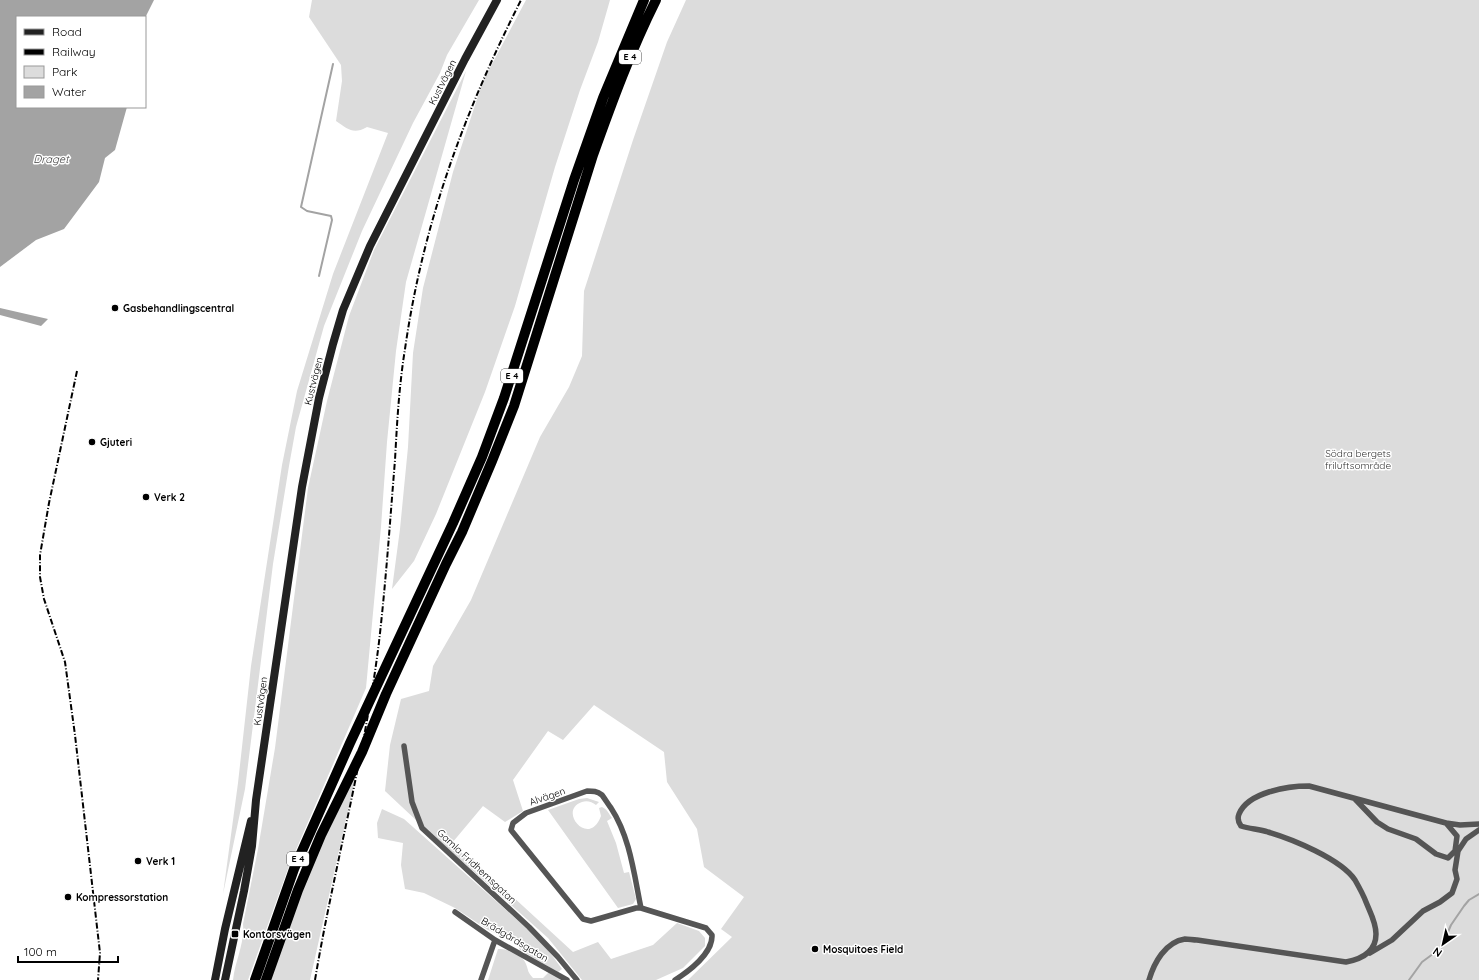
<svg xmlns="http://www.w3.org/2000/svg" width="1479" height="980" viewBox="0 0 1479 980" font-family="Quicksand,sans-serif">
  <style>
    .green { fill: #dcdcdc }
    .water { fill: #a3a3a3 }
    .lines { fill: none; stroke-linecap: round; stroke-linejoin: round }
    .stream { stroke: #a3a3a3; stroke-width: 2 }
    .street { stroke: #555; stroke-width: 5.5 }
    .secondary { stroke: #222; stroke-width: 8 }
    .highway { stroke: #000; stroke-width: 10 }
    .rail { stroke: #000; stroke-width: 2; stroke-dasharray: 6 2 1 2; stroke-linecap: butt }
    .poi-dot { fill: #000; stroke: #fff; stroke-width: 1.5 }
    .labels { text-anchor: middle; stroke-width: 3; stroke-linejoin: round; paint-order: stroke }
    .shield { fill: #fff; stroke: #4c4c4c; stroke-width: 1 }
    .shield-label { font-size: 9px; font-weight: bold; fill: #000 }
    .street-label { font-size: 10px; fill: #000; stroke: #fff }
    .poi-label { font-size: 10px; font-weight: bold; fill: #000; stroke: #fff; text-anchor: start }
    .park-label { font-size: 10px; fill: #333; stroke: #fff }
    .water-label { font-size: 11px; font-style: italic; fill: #444; stroke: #fff }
  </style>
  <rect width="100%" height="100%" fill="#fff"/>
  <path class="green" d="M312 0H479L447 55 440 73 413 123 362 231 324 326 296 427 289 466 273 564 245 789 223 894 238 783 251 666 282 465 297 391 333 274 388 133 367 127C353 135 348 129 336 121L342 81 341 65 309 17Z
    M526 0H610L598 42 580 90 555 167 515 306 485 392 436 514 414 561 392 589 400 529 408 447 413 353 423 288 453 172 483 81Z
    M686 0H1479V980H688L732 937 721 929 744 897 704 867 697 829 667 782 664 752 594 705 563 740 548 731 513 780 523 811 505 822 483 806 452 843 466 857 476 863 573 952 598 942 611 959 653 945 677 923 699 931 705 938V946L683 968 656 980H582L548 938 417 821 385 791 390 745 401 699 429 691 433 666 471 600 540 437 569 387 582 356 584 291 633 140 667 42Z
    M466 71 406 282 396 351 387 442 381 527 366 688 289 866 248 980H233C235 961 245 943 243 924L258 849 275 748 308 488 327 401 349 316 374 250Z
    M358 766 310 980H269L302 890 324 836Z
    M587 798 599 802 596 805C592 802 587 800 582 802 557 810 589 849 601 816L599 808 602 807C607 809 609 814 612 818L607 821 616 843 624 873 629 872 636 899 633 904 618 908 548 810 579 799Z
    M382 809 404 819 543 943 562 969 558 972 520 950 517 944 516 938 508 933 501 935 488 930 455 908 424 893 405 889 401 865 403 843 378 838 377 823Z
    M498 949C507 948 523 955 526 964 529 972 527 971 533 978H543L549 972 563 980H488Z"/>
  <path class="water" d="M0 0H154L145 18V17H17V107H127L115 150 105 158 99 182 64 229 36 240 0 267Z
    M0 308 48 319 41 326 0 315Z"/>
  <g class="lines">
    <path class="stream" d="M319 276 332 220 331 216 307 211 301 207 333 64
      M1409 980 1422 962 1441 948 1451 925 1464 906 1469 900 1479 894"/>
    <path class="street" d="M404 746 412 802 422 828 529 927 558 957 577 980
      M1446 823 1460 825 1479 824
      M641 908H636L591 921 583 919 511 830 513 823 526 813 587 791C593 791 597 791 602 795 605 799 608 804 611 808 630 837 634 874 641 908L706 928 712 935C713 953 689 971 675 980
      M455 912 495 940 567 980
      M1370 953 1392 940 1423 911 1440 902 1452 893 1457 879 1455 870 1458 851 1466 839 1479 830
      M481 980 495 940
      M1149 980C1154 963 1165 942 1185 939 1189 939 1193 940 1197 940L1346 962C1362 959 1376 952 1376 934 1376 922 1370 912 1366 902 1363 894 1359 887 1355 880 1341 859 1292 839 1268 832 1259 829 1250 829 1241 826 1238 822 1237 819 1239 814 1248 792 1288 786 1309 786L1446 823 1457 836 1455 851 1448 858 1436 854 1416 839 1388 829 1377 822 1355 799"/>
    <path class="secondary" d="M215 980 225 929 251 821
      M225 980 244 891 252 846 256 800 302 487 319 398 333 344 343 310 370 246 465 59 497 0"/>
    <path class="highway" d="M255 980 294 869 350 743 453 523 482 457 504 398 574 180 603 98 644 0
      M266 980 298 890 321 835 362 752 386 694 446 564 462 532 492 461 514 406 593 155C612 102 631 50 656 0"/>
    <path class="rail" d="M77 371 49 503 40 555V577L44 599 65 662 75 735 100 953 98 980
      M315 980C334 867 365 756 379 642 386 581 390 521 395 460 397 423 399 386 405 349 423 223 464 113 521 0"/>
  </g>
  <g class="poi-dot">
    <circle cx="115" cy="308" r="4"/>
    <circle cx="92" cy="442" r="4"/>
    <circle cx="146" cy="497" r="4"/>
    <circle cx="138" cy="861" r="4"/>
    <circle cx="68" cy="897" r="4"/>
    <rect x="231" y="930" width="8" height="8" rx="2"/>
    <circle cx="815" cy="949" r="4"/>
  </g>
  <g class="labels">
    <g class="shield">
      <rect x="619" y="50" width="22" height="14" rx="3"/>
      <rect x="501" y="369" width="22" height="14" rx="3"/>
      <rect x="287" y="852" width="22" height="14" rx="3"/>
    </g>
    <g class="shield-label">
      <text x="630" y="60">E 4</text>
      <text x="512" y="379">E 4</text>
      <text x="298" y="862">E 4</text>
    </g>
    <g class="street-label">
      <text transform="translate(442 82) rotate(-63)" y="4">Kustvägen</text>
      <text transform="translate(313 381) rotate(-76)" y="4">Kustvägen</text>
      <text transform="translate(260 701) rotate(-82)" y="4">Kustvägen</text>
      <text transform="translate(547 796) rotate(-19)" y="4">Alvägen</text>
      <text transform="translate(477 866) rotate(43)" y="4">Gamla Fridhemsgatan</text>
      <text transform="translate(515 939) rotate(31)" y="4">Brädgårdsgatan</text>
    </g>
    <g class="poi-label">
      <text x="123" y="312">Gasbehandlingscentral</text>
      <text x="100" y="446">Gjuteri</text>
      <text x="154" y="501">Verk 2</text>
      <text x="146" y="865">Verk 1</text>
      <text x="76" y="901">Kompressorstation</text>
      <text x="243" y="938">Kontorsvägen</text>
      <text x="823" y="953">Mosquitoes Field</text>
    </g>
    <g class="park-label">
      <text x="1358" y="457">Södra bergets<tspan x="1358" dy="12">friluftsområde</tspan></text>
    </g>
    <g class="water-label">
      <text x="51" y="163">Draget</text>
    </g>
  </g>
  <rect x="16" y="16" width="130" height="92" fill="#ffffff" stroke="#999999"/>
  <rect x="24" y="29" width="20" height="6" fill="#222222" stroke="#999999"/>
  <text x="52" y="36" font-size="12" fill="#000000">Road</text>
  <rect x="24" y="49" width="20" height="6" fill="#000000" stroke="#999999"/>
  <text x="52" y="56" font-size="12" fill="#000000">Railway</text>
  <rect x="24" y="66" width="20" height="12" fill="#dcdcdc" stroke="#999999"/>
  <text x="52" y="76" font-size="12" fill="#000000">Park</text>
  <rect x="24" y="86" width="20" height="12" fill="#a3a3a3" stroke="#999999"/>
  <text x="52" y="96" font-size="12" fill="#000000">Water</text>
  <g transform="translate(1443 944) rotate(214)" stroke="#ffffff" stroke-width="3" paint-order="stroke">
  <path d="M0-3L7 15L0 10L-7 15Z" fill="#000000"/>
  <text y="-6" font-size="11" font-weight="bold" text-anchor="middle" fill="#000000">N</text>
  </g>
  <path d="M18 956v6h100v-6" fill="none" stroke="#000000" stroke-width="2"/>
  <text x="24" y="956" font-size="12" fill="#000000" stroke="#ffffff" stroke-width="3" paint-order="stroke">100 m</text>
</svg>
